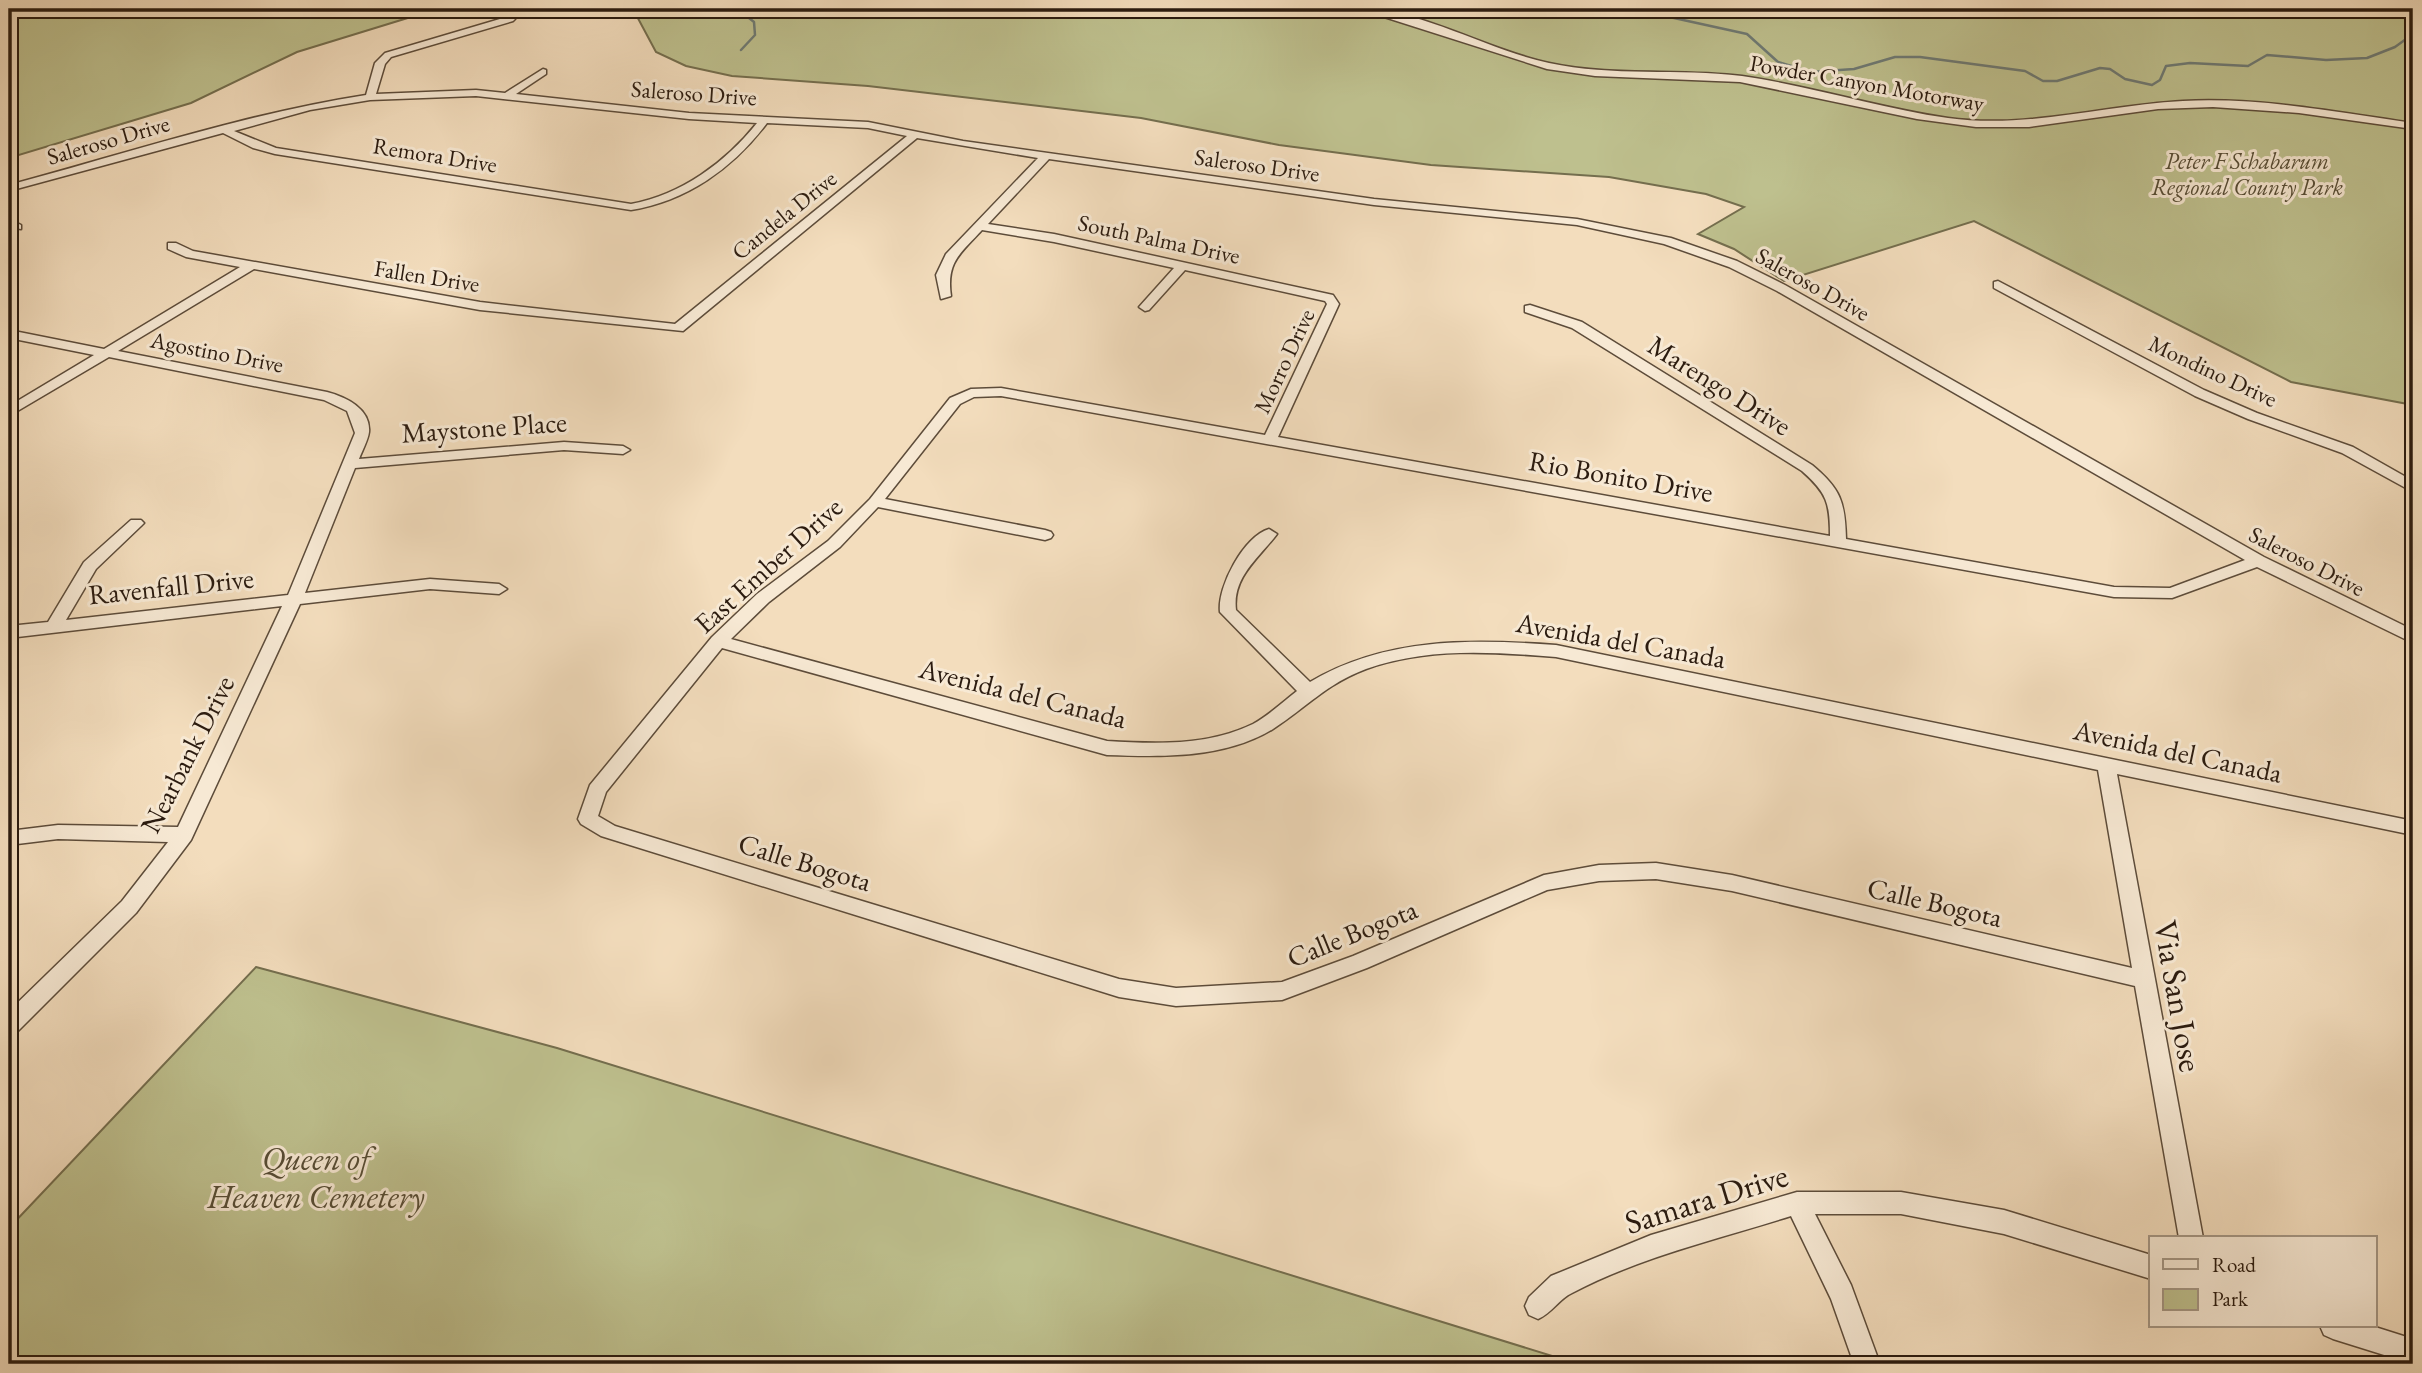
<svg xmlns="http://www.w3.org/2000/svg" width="2422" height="1373" viewBox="0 0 2422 1373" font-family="'EB Garamond',serif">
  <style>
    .green { fill: #bec08e; stroke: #746e4e; stroke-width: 2 }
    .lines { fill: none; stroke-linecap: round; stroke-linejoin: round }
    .stream { stroke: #6f7a74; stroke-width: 2.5 }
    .minor-casing { stroke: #5d4c3a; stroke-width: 3 }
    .minor { fill: #f7e9d4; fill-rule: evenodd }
    .labels { text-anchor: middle; stroke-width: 6; stroke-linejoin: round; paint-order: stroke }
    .far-street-label { font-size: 23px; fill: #2b1b0f; stroke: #f7e9d4 }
    .far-park-label { font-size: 23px; font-style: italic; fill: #574d35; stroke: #f7e9d4 }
    .street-label { font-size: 28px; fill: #2b1b0f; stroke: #f7e9d4 }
    .near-street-label { font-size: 33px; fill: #2b1b0f; stroke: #f7e9d4 }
    .near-park-label { font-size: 33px; font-style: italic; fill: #574d35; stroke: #f7e9d4 }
  </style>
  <rect width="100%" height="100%" fill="#f3ddbd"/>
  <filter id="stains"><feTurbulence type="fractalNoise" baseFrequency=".00286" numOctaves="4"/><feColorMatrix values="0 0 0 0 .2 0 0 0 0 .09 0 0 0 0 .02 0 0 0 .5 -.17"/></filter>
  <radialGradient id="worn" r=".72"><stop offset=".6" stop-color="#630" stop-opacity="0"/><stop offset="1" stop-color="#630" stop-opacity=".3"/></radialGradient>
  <path class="green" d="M9 9H437L297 52 191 103 9 158Z
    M633 9H2413V405L2291 382 1974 221 1784 281 1734 249 1698 234 1744 207 1706 194 1609 177 1431 165 1279 145 1141 118 868 86 732 76 686 66 656 52Z
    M256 967 557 1048 1578 1364H9V1228Z"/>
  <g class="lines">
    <path class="stream" d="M1633 9 1747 34 1778 62 1811 72 1854 69 1895 57H1920L2025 71 2043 81H2057L2100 68 2110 69 2125 79 2152 85 2160 80 2166 66 2190 63 2248 66 2267 55 2326 60 2367 58 2395 47 2413 34
      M741 50 755 35 754 22 744 14 761 9"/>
    <defs>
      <path id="minor" d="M1359 9C1422 9 1487 50 1549 63 1613 77 1678 68 1742 76 1812 86 1879 108 1948 118 2028 129 2104 105 2183 101 2260 97 2337 112 2413 123V129L2299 113 2213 107 2158 109 2029 127H1976L1917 119 1740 82 1595 76 1547 69Z
        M510 16 515 19 513 21 391 57 385 64 376 94 476 90 505 93 543 69 546 70V74L516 94 689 113 868 122 963 141 1374 199 1577 219 1671 238 1737 261 1785 285 2264 557 2413 630V643L2257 567 2172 598 2114 597 1001 396 974 397 960 404 885 499 1045 530 1051 532 1053 535 1051 538 1045 540 878 507 840 547 769 602 731 639 1107 741C1156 744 1208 746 1253 724 1269 715 1283 702 1297 691L1220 612C1217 587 1244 536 1269 529L1277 534C1259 558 1232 577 1236 610L1310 682C1386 637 1471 639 1556 645L2413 821V835L2117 774 2203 1238H2179L2135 986 1732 891 1656 879 1599 881 1547 890 1367 968 1282 1000 1176 1006 1119 997 601 836 581 824 578 819 590 785 712 637 757 594 828 541 870 499 950 398 971 389 1001 388 1265 435 1327 304 1325 301 1185 270 1149 310 1145 311 1139 307 1174 268 1054 242 982 230C960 254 946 262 951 296L941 299 936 275 946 254 1038 158 917 138 683 331 480 310 254 269 118 351 327 392C346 397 371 409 369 432 368 440 362 451 359 459L564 442 623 446 630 450 623 454 564 450 355 468 305 593 430 579 499 584 507 589 499 594 430 589 300 604 191 840 136 913 17 1032 9 1034V1011L122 901 168 842 58 839 9 845V831L58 825 178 827 282 606 9 638V626L48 622 84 562 131 520H141L144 523 141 526 96 569 66 620 288 595 355 433 347 411 324 400 109 357 9 416V406L94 355 9 338V330L104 349 240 267 186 257 168 249V243H176L193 251 480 302 675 324 907 136 868 128 767 123C733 168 687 201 631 210L275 154 253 148 223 133 9 191V185C128 153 244 114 366 95L375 63 385 53ZM476 96 689 119 757 123C726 162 681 195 631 204L276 148 234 131 310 110 370 100ZM1049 159 1374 205 1577 225 1664 244 1729 267 1777 291 2245 560 2170 588 2114 587 1846 539C1845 502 1841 489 1812 465L1582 322 1530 305 1525 306V312L1572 328 1802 471C1827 493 1830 503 1830 536L1278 437 1339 304 1333 295 1054 234 988 224ZM722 648 1107 755C1162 757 1224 759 1273 729 1307 707 1326 684 1366 669 1428 647 1492 652 1556 657L2098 770 2132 968 1732 875 1656 863 1599 865 1544 875 1353 956 1282 982 1176 988 1119 979 615 826 598 816 606 792Z
        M9 219 21 225V229L9 227Z
        M1998 281 2204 390 2257 413 2353 447 2413 481V492L2342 453 2248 419 2195 396 1994 288V282Z
        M1797 1192H1901L2004 1210 2151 1255V1279L2004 1234 1901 1214H1815L1851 1285 1880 1364H1854L1831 1299 1791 1216C1718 1239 1640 1257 1572 1293 1559 1299 1552 1313 1538 1319L1529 1315 1525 1306 1529 1297 1551 1276 1651 1235Z
        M2320 1326H2372L2413 1339V1364L2333 1339 2324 1335Z"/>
    </defs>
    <use href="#minor" class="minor-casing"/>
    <use href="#minor" class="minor"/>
  </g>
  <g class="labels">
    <g class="far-street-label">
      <text transform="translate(1867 83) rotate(10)" y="8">Powder Canyon Motorway</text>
      <text transform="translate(694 93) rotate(4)" y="8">Saleroso Drive</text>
      <text transform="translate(108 140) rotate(-16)" y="8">Saleroso Drive</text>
      <text transform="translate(435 155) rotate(9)" y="8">Remora Drive</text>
      <text transform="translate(1257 165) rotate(8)" y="8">Saleroso Drive</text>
      <text transform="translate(784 215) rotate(-39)" y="8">Candela Drive</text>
      <text transform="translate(1159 239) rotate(12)" y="8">South Palma Drive</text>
      <text transform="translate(427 276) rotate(9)" y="8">Fallen Drive</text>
      <text transform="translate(1813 284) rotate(29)" y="8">Saleroso Drive</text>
      <text transform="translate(217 352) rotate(11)" y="8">Agostino Drive</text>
      <text transform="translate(1284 361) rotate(-65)" y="8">Morro Drive</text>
      <text transform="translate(2213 371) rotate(25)" y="8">Mondino Drive</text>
      <text transform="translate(2307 561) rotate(27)" y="8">Saleroso Drive</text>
    </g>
    <g class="far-park-label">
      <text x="2247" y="169">Peter F Schabarum<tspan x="2247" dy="26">Regional County Park</tspan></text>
    </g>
    <g class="street-label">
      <text transform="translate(1720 385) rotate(32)" y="10">Marengo Drive</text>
      <text transform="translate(484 427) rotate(-4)" y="10">Maystone Place</text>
      <text transform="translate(1621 476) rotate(10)" y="10">Rio Bonito Drive</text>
      <text transform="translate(768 565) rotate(-42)" y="10">East Ember Drive</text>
      <text transform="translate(171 586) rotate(-6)" y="10">Ravenfall Drive</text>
      <text transform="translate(1621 640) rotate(10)" y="10">Avenida del Canada</text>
      <text transform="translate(1023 693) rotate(14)" y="10">Avenida del Canada</text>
      <text transform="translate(2178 751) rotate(12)" y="10">Avenida del Canada</text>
      <text transform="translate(187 754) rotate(-63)" y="10">Nearbank Drive</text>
      <text transform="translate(805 862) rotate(17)" y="10">Calle Bogota</text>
      <text transform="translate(1935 902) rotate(13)" y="10">Calle Bogota</text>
      <text transform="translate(1352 933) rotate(-22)" y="10">Calle Bogota</text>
    </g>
    <g class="near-street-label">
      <text transform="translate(2179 996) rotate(80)" y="12">Via San Jose</text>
      <text transform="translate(1706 1198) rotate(-17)" y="12">Samara Drive</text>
    </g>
    <g class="near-park-label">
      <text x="316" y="1170">Queen of<tspan x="316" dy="38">Heaven Cemetery</tspan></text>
    </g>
  </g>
  <rect width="2422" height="1373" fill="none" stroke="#f3ddbd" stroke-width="35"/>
  <rect x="10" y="10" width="2401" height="1352" fill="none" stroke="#2b1b0f" stroke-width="3.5"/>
  <rect x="18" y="18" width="2387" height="1338" fill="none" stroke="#2b1b0f" stroke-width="2"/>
  <rect x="2149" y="1236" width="228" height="91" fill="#f7e9d4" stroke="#a59785" stroke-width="2"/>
  <rect x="2163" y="1259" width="35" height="10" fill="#f7e9d4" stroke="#a59785" stroke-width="2"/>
  <text x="2212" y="1272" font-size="21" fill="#2b1b0f">Road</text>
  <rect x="2163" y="1289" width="35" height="21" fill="#bec08e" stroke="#a59785" stroke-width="2"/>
  <text x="2212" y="1306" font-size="21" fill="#2b1b0f">Park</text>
  <rect width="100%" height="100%" filter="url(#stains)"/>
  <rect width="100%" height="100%" fill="url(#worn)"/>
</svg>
